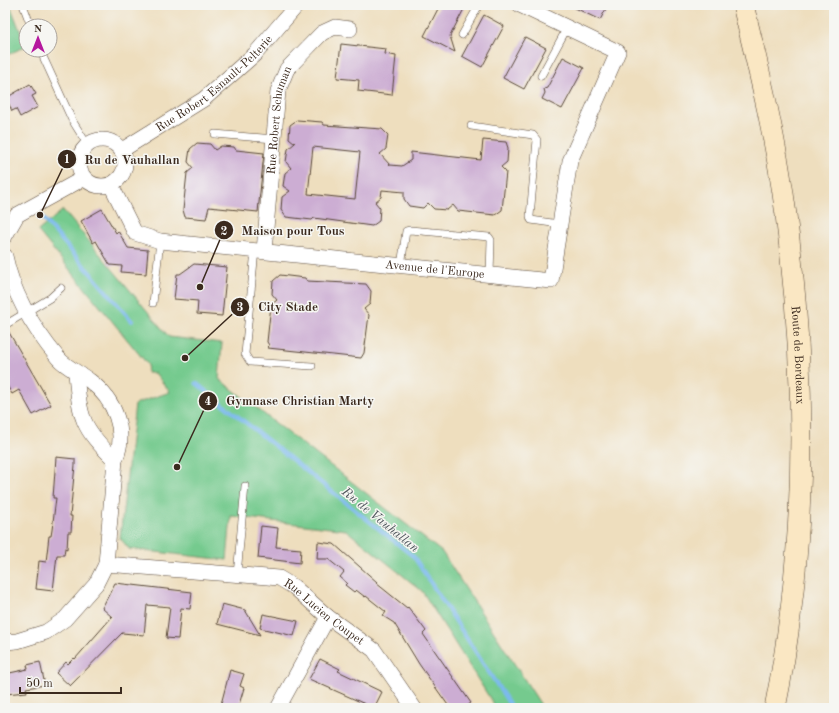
<svg xmlns="http://www.w3.org/2000/svg" width="839" height="713" viewBox="0 0 839 713" font-family="'Old Standard TT',serif">
  <style>
    .green { fill: #75ca8e; stroke: #587a56 }
    .lines { fill: none; stroke-linecap: round; stroke-linejoin: round }
    .stream { stroke: #7bb9ee; stroke-width: 4 }
    .building { fill: #ccadd3; fill-rule: evenodd }
    .lane-casing { stroke: #564536; stroke-width: 8 }
    .street-casing { stroke: #564536; stroke-width: 16 }
    .secondary-casing { stroke: #564536; stroke-width: 22 }
    .lane { stroke: #fff; stroke-width: 7 }
    .street { stroke: #fff; stroke-width: 15 }
    .secondary { stroke: #fae7c3; stroke-width: 21 }
    .labels { text-anchor: middle; stroke-width: 3; stroke-linejoin: round; paint-order: stroke }
    .street-label { font-size: 12px; fill: #3b2a1e; stroke: #f6f6f2 }
    .water-label { font-size: 13px; font-style: italic; fill: #4e555c; stroke: #f6f6f2 }
    .leader { fill: none; stroke: #3b2a1e; stroke-width: 1.5 }
    .callout-dot { fill: #3b2a1e; stroke: #f6f6f2; stroke-width: 1.5 }
    .mark-label { font-size: 12px; text-anchor: middle; font-weight: bold; fill: #fff }
    .callout-label { font-size: 13px; text-anchor: middle; font-weight: bold; fill: #3b2a1e; stroke: #f6f6f2; stroke-width: 3; stroke-linejoin: round; paint-order: stroke }
  </style>
  <rect width="100%" height="100%" fill="#f6f6f2"/>
  <filter id="ink" filterUnits="userSpaceOnUse"><feTurbulence type="fractalNoise" baseFrequency=".025" numOctaves="2"/><feDisplacementMap in="SourceGraphic" scale="8" xChannelSelector="R" yChannelSelector="G"/><feConvolveMatrix kernelMatrix="1 2 1 2 8 2 1 2 1" color-interpolation-filters="sRGB"/></filter>
  <filter id="wash" filterUnits="userSpaceOnUse"><feTurbulence type="fractalNoise" baseFrequency=".012" numOctaves="4" result="noise"/><feDisplacementMap in="SourceGraphic" scale="16" xChannelSelector="R" yChannelSelector="G"/><feGaussianBlur stdDeviation="0.9" result="paint"/><feColorMatrix in="noise" values="0 0 0 0 0 0 0 0 0 0 0 0 0 0 0 0 0 1.4 0 .05"/><feComposite in="paint" operator="in"/></filter>
  <g filter="url(#wash)">
    <rect width="100%" height="100%" fill="#eedebe"/>
    <path class="green" d="M5 5H10L26 46 5 56Z
      M63 210 169 337 222 343 219 379 442 552 543 708H496L422 591 346 530 231 516 227 560 129 549 120 538 135 404 170 392 155 373H147L148 365 38 231Z"/>
    <g class="lines">
      <path class="stream" d="M40 215 132 321
        M196 383 414 557 512 708"/>
    </g>
    <g id="blocks">
      <path class="building" d="M440 5H466L450 36 455 52 424 36Z
        M569 5H608L600 20Z
        M484 15 504 26 482 67 462 56Z
        M525 37 546 48 524 89 503 78Z
        M341 44 386 49 385 54 396 56 392 95 358 91 359 80 337 78Z
        M563 57 584 68 562 109 542 99 545 93 544 89 547 88Z
        M30 84 36 94 32 96 38 107 20 117 16 109 12 111 6 98Z
        M297 120 322 122 324 125 382 129 388 135 386 149 380 154 390 165 402 166 411 160V152L481 160 483 140 506 142 508 148 507 162 501 167 506 172 502 210 495 215 458 211 453 205 447 210 434 209 428 203 423 208 409 206 404 199V192L382 190 381 197 375 202 380 208 379 221 372 226 314 218 312 220 286 217 281 210 282 197 290 191 283 186 285 173 291 168 286 162 288 149 295 143 289 138 290 125ZM313 147 360 152 355 199 308 194Z
        M197 143 210 144 215 150 221 146 234 147 236 150 264 153 258 212 209 207 206 219 185 217 183 210 187 173 193 168 188 162 190 149Z
        M102 209 116 233 118 231 128 248 148 250 146 274 121 272 122 266 110 265 96 241 93 243 81 221Z
        M194 264 227 267 222 316 197 314 198 301 174 299 177 274H180Z
        M280 275 305 278 307 281 366 284 371 291 370 304 364 309 369 315 364 353 361 358 268 348 269 345 267 342 271 305 277 300 272 294 273 281Z
        M7 329 51 405 33 415 19 390 12 394 5 382V330Z
        M56 457 75 459V465L70 516H72L71 532H68L67 549 65 548 64 555H57L53 591 36 589 39 561 46 562 49 536H51L52 530 56 498H53Z
        M261 526 278 528 276 547 301 549 300 563 258 558Z
        M318 542 334 544 377 582 376 583 407 608 408 607 426 631 423 634 471 703 464 708H450L419 664 394 623 383 616 386 612 366 596 365 597 356 590 354 592 345 585 347 583 340 577 344 572 328 559H317Z
        M115 583 192 592 190 609 181 608 178 639 166 638 170 607 147 605 144 635 122 633 70 686 56 673 66 662 68 664 74 658 75 659 112 617 102 608Z
        M222 604 245 610 260 635 217 624Z
        M263 614 298 621 294 636 260 628Z
        M320 659 340 669 338 671 382 692 374 708 309 679Z
        M40 662 45 685 26 688 27 692 5 694V674L28 669 27 665Z
        M230 670 244 674 240 686 244 688 238 708H220Z"/>
    </g>
  </g>
  <g filter="url(#ink)">
    <use href="#blocks" fill-opacity="0" stroke="#564536" stroke-width="1"/>
    <g class="lines">
      <defs>
        <path id="lane" d="M23 5 31 26
          M462 35 479 5
          M40 50 72 120 87 144
          M541 76 567 28
          M471 126 533 135 537 140 530 216 531 220 559 224
          M215 134 274 139
          M255 250 245 354 250 362 312 366
          M401 266 406 231 410 230 489 237 491 240 490 275
          M153 303 160 241
          M5 325 50 298 61 288
          M237 575 245 486"/>
        <g id="street">
          <circle cx="102" cy="163" r="23"/>
          <path id="s1" d="M122 150 204 99 255 54 297 5"/>
          <path id="s2" d="M111 185 135 233 160 241 551 281 570 161 618 52 520 5"/>
          <path d="M5 236 17 215 84 178"/>
          <path id="s3" d="M264 251 278 91 287 69 322 33 335 27 350 29"/>
          <path d="M5 256C13 295 33 328 58 358 67 368 80 373 90 381 114 399 128 431 115 460L106 564 96 584 65 619 46 632 17 641 5 642"/>
          <path d="M76 373C80 418 81 427 115 460"/>
          <path id="s4" d="M106 564 279 578 294 587 328 617 374 650 414 708"/>
          <path d="M278 708 328 617"/>
        </g>
        <g id="secondary">
          <path id="s5" d="M743 5C760 74 777 144 786 215 807 378 808 546 775 708"/>
        </g>
      </defs>
      <use href="#lane" class="lane-casing"/>
      <use href="#street" class="street-casing"/>
      <use href="#secondary" class="secondary-casing"/>
      <use href="#lane" class="lane"/>
      <use href="#street" class="street"/>
      <use href="#secondary" class="secondary"/>
    </g>
  </g>
  <g class="labels">
    <g class="street-label">
      <text dy="4" stroke="none"><textPath href="#s1" startOffset="114">Rue Robert Esnault-Pelterie</textPath></text>
      <text dy="4" stroke="none"><textPath href="#s3" startOffset="132">Rue Robert Schuman</textPath></text>
      <text dy="4" stroke="none"><textPath href="#s2" startOffset="356">Avenue de l'Europe</textPath></text>
      <text dy="4" stroke="none"><textPath href="#s5" startOffset="355">Route de Bordeaux</textPath></text>
      <text dy="4" stroke="none"><textPath href="#s4" startOffset="230">Rue Lucien Coupet</textPath></text>
    </g>
    <g class="water-label">
      <text transform="translate(381 519) rotate(39)" y="5">Ru de Vauhallan</text>
    </g>
  </g>
  <path class="leader" d="M40 215L67 159M200 287L224 230M185 358L240 307M177 467L208 401"/>
  <g class="callout-dot">
    <circle cx="40" cy="215" r="4"/>
    <circle cx="200" cy="287" r="4"/>
    <circle cx="185" cy="358" r="4"/>
    <circle cx="177" cy="467" r="4"/>
    <circle cx="67" cy="159" r="10"/>
    <circle cx="224" cy="230" r="10"/>
    <circle cx="240" cy="307" r="10"/>
    <circle cx="208" cy="401" r="10"/>
  </g>
  <g class="mark-label">
    <text x="67" y="163">1</text>
    <text x="224" y="235">2</text>
    <text x="240" y="311">3</text>
    <text x="208" y="405">4</text>
  </g>
  <g class="callout-label">
    <text x="132" y="164">Ru de Vauhallan</text>
    <text x="293" y="235">Maison pour Tous</text>
    <text x="288" y="311">City Stade</text>
    <text x="300" y="405">Gymnase Christian Marty</text>
  </g>
  <rect width="839" height="713" fill="none" stroke="#f6f6f2" stroke-width="20"/>
  <g transform="translate(38 38)"><circle r="19" fill="#f6f6f2" stroke="#aba49d"/>
  <path d="M0-3L7 15L0 10L-7 15Z" fill="#b5179e"/>
  <text y="-6" font-size="11" font-weight="bold" text-anchor="middle" fill="#3b2a1e">N</text>
  </g>
  <path d="M20 687v6h101v-6" fill="none" stroke="#3b2a1e" stroke-width="2"/>
  <text x="26" y="687" font-size="12" fill="#3b2a1e" stroke="#f6f6f2" stroke-width="3" paint-order="stroke">50 m</text>
</svg>
